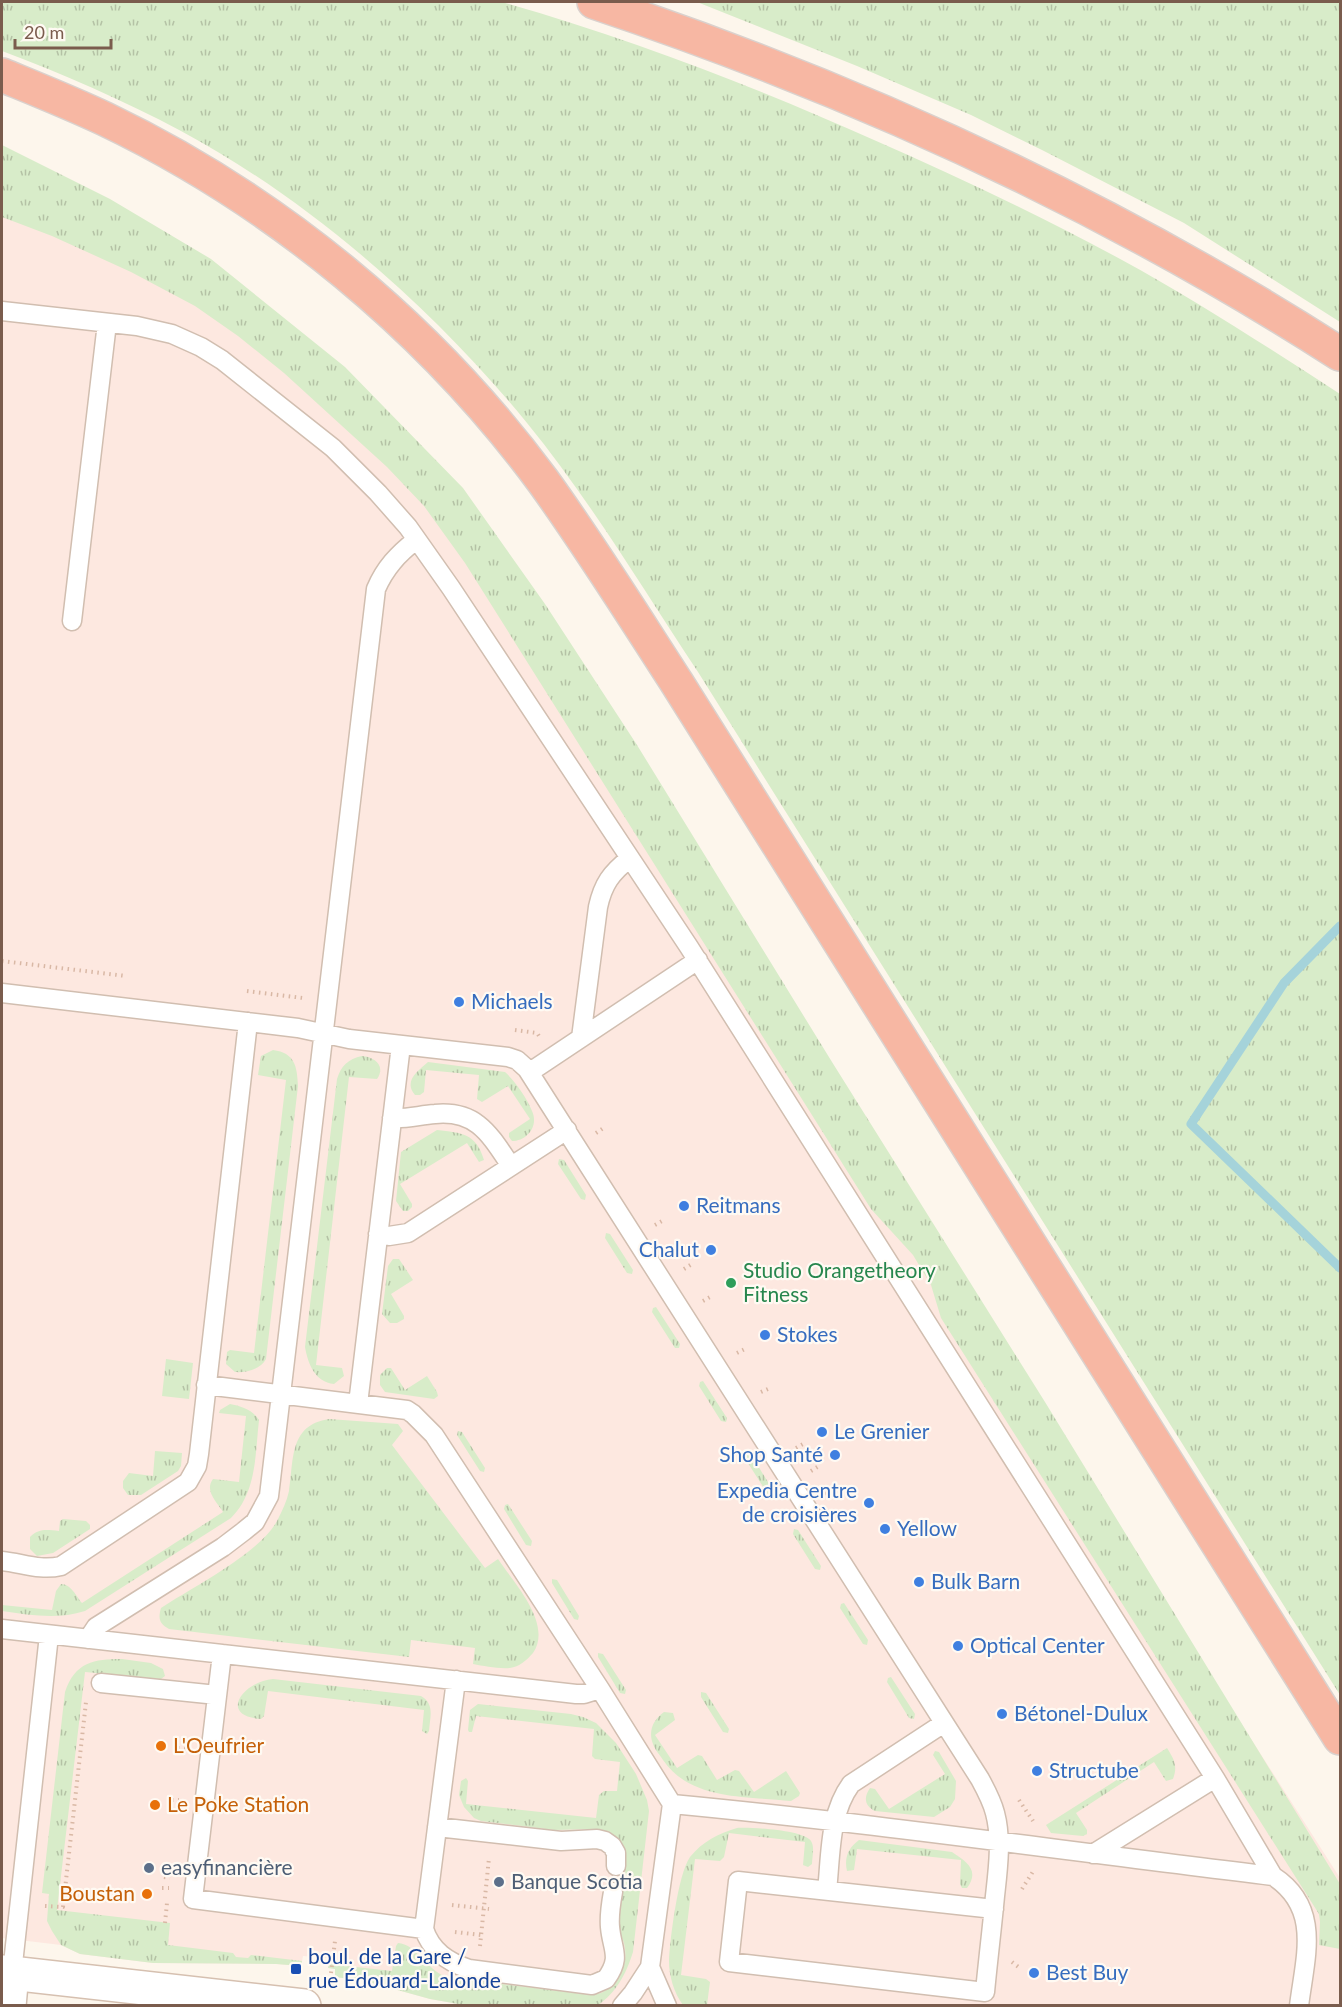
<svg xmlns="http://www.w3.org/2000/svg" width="1342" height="2007" viewBox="0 0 1342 2007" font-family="Lato,sans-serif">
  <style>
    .commercial { fill: #fde8e0 }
    .grass { fill: url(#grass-tufts) }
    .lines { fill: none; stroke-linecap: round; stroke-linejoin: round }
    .stream { stroke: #a5d3da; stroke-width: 9 }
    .lane-casing { stroke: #d1beb0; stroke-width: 21 }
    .street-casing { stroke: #d1beb0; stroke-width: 36 }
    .secondary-casing { stroke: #d6c0b0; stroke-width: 36 }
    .highway-casing { stroke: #dad1cd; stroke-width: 36 }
    .path { stroke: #d9b8a5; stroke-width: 4; stroke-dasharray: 1.5 4.5; stroke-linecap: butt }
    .lane { stroke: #fff; stroke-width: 18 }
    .street { stroke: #fff; stroke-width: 33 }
    .secondary { stroke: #fff; stroke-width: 33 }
    .highway { stroke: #f7b7a3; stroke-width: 33 }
    .shop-dot { fill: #3f7fe0; stroke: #fffaf3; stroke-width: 2 }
    .leisure-dot { fill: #2e9e5b; stroke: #fffaf3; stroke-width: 2 }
    .food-dot { fill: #e8710a; stroke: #fffaf3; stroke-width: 2 }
    .service-dot { fill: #5c6f8a; stroke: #fffaf3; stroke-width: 2 }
    .transit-dot { fill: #1a4fb4; stroke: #fffaf3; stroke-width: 2 }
    .labels { text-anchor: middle; stroke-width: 4.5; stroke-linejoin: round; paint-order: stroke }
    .shop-label { font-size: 21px; fill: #366cbe; stroke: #fffaf3; text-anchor: start }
    .leisure-label { font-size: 21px; fill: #27864d; stroke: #fffaf3; text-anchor: start }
    .food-label { font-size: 21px; fill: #c56008; stroke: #fffaf3; text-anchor: start }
    .service-label { font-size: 21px; fill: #4e5e75; stroke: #fffaf3; text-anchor: start }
    .transit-label { font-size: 21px; fill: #164399; stroke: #fffaf3; text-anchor: start }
  </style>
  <defs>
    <pattern id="grass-tufts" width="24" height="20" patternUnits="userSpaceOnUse" patternTransform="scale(1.5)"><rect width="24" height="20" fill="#d8ecc9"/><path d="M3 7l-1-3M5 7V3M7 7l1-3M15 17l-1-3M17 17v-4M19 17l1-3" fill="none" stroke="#b4c2a5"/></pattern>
  </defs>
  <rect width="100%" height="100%" fill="#fdf6ec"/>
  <path class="commercial" d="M2 174 320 371 575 682 1340 1878V2005H464L430 1999 365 1981 335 1977V1969L328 1968V1958L303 1956 301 1966 276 1964 153 1963 80 1954 61 1945 2 1938Z"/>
  <path class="grass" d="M2 2H502C629 38 753 86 874 140 958 177 1041 216 1122 260 1197 301 1269 348 1340 394V1695L698 672C643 589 590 500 527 423 435 310 310 200 181 131 123 100 63 74 2 51Z
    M697 2H1340V322L1184 223 1042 150 971 115 857 66Z
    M2 145 110 199 211 259 345 367 463 488 545 604 637 745 832 1062 1045 1402 1340 1884V1949L1319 1945 1320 1922 1319 1914 941 1318 931 1285 913 1255 871 1209 465 563 424 506 387 467 284 373 238 336 195 306 131 272 52 236 2 217Z
    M273 1050C295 1053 297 1066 298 1086L266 1359C261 1369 246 1373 235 1372L226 1364 227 1352 230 1350 254 1353 286 1080 258 1075 261 1056Z
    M362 1056C375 1057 386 1066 377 1079L349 1077 316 1365 342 1368 344 1376 334 1384C315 1382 308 1364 305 1347L337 1079C341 1066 348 1059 362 1056Z
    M428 1062 505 1072C515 1081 527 1098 532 1111 539 1126 527 1141 512 1141L509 1137V1133L530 1119 508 1086 482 1102 477 1099 479 1075 426 1070 424 1092 420 1095H415C403 1081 418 1071 428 1062Z
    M437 1130C462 1133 476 1133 484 1160L479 1162 467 1143 400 1184 412 1204V1207L408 1211H403L396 1201 401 1152Z
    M559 1159 564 1160 586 1195 585 1200 581 1199 558 1164Z
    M606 1233 610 1234 633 1270 632 1274 627 1273 605 1238Z
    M393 1259H399L413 1280 391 1294 404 1316V1319L397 1323H390L382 1314 388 1266Z
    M656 1307 680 1344 679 1348H675L652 1312 653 1308Z
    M166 1359 193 1363 189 1399 162 1396Z
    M387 1368H391L405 1390 427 1376 437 1392 438 1396 434 1399 385 1392 380 1385V1375Z
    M703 1381 727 1418 726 1422 721 1421 699 1386 700 1382Z
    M230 1404C241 1406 253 1410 259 1420 255 1455 257 1492 231 1518L85 1611C57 1620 30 1615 2 1611V1605L52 1610 56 1591 61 1584C71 1584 76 1596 82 1603L223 1512C217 1502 204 1491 213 1479L239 1482 246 1416 219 1413 220 1410Z
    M329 1419 398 1424 403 1431 392 1445 485 1568 498 1559C514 1583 553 1624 533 1653 527 1660 519 1667 510 1668 498 1669 484 1666 473 1664L475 1648 411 1640 409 1657 169 1629C159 1624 158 1618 161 1608 193 1587 260 1553 277 1521 282 1511 287 1501 289 1491 294 1459 289 1425 329 1419Z
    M458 1431 462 1432 485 1468 484 1472 480 1471 457 1435Z
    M155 1451 182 1453 181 1466 178 1471 141 1495H128L123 1488V1481L129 1473 153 1476Z
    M747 1455 752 1456 774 1492 773 1497 769 1496 746 1460Z
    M508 1504 532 1541 531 1546 526 1545 504 1509 505 1505Z
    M63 1519 86 1521 90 1525V1529L53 1553 37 1556 30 1549V1537C39 1528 47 1530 59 1531L60 1521Z
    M794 1529 798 1530 821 1566 820 1570 815 1569 793 1534Z
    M552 1579 557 1580 579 1616 578 1620 574 1619 552 1583Z
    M844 1603 868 1640 867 1645 863 1644 840 1608 841 1604Z
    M598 1653 603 1654 626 1690 625 1694 620 1693 598 1657Z
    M122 1659 151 1663 163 1669 165 1676 161 1679 85 1672 57 1910 170 1923 168 1945 233 1953 236 1957 248 1958 251 1955 302 1961 301 1966 276 1964 153 1963 80 1954 61 1945 52 1931 47 1921 49 1894 42 1893 65 1692C75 1662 94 1659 122 1659Z
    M891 1677 915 1714 914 1719 909 1718 887 1682 888 1678Z
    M273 1679 421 1696C435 1704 430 1717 429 1731L427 1734 422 1731 424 1710 268 1691 264 1716 261 1719C217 1716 244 1681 273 1679Z
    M701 1692 706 1693 729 1729 728 1733 723 1732 701 1697Z
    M478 1704 571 1714 583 1717 596 1723 616 1743 636 1774 647 1800 649 1811 633 1952C626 1974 617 1992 597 2006L464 2005 430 1999 365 1981 335 1977V1969L328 1968 329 1964 392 1971 396 1946 398 1943C416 1944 426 1969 446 1977L591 1995C616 1993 630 1966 624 1943 622 1936 616 1929 617 1921 617 1905 629 1881 624 1866 621 1855 612 1844 607 1833L591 1829 554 1830 481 1821 474 1818 464 1807 459 1795 461 1781 466 1778 468 1781 466 1804 596 1818 599 1795 604 1791H617L620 1762 595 1759 592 1756 594 1729 476 1716 472 1732H469L468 1730 470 1710Z
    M664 1712 673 1713 675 1720 655 1735 677 1768 698 1755 702 1756 717 1780 735 1770 739 1771 754 1792 786 1771 800 1793 799 1796 791 1801C747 1796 691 1801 663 1760 660 1755 655 1750 653 1744 648 1731 653 1720 664 1712Z
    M1167 1748C1174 1759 1178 1766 1173 1779L1166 1781 1154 1762 1076 1813 1087 1830V1834L1083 1836 1051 1833 1046 1825Z
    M935 1751 939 1752 956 1781 955 1799 950 1807 934 1817 875 1811C865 1806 863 1798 870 1788L875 1789 889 1809 945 1774 933 1755Z
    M737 1828C750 1827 804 1830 811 1841 815 1847 812 1857 812 1864L808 1867 803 1865 805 1842 729 1833 724 1857 720 1861 695 1859 681 1975 706 1979 710 1982 707 2005H683C674 1993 669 1976 669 1961 670 1939 678 1874 690 1857 703 1841 718 1834 737 1828Z
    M859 1840 952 1852C967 1862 980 1870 967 1888H962L960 1884 961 1860 857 1849 854 1870 847 1871C844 1858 848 1848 859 1840Z"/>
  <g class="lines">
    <path class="stream" d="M1340 926 1284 983 1191 1124 1340 1268"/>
    <defs>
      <path id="lane" d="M2 311 137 326 172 334 201 347 222 360 333 448 378 493 408 527 451 588 689 947 1215 1778 1273 1876C1322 1908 1305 1957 1299 2006
        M72 621 107 323
        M2 993 298 1028 349 1039 508 1057 517 1060 527 1069 980 1779C986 1790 992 1801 995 1813 1002 1839 998 1869 995 1896 992 1928 988 1960 985 1992L729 1962 738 1881 994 1909
        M581 1038 598 907C603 884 611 873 630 858
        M530 1072 698 960
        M392 1118C407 1119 420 1115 435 1114 477 1110 490 1135 511 1166
        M378 1234 389 1236 408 1233 567 1130
        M206 1385 407 1410 413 1414 434 1435 600 1689 672 1804 650 1967 633 1993 622 2006
        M358 1404 401 1045
        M2 1561C22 1563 40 1571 61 1566L188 1482 197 1466 199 1454 248 1022
        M2 1629 576 1694H584L600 1689
        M88 1639 96 1627 223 1547 244 1531 255 1522 269 1496 376 589C385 568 398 554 416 540
        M222 1654 193 1899 424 1929 456 1680
        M101 1683 217 1695
        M672 1804C873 1823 1073 1852 1273 1876
        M437 1827 561 1841 597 1839 605 1841 612 1846 616 1853V1866
        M1093 1854 1215 1778
        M827 1891C831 1854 829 1814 851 1784L944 1723
        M424 1929C431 1951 448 1962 469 1969L592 1985 606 1979C622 1957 612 1950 610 1927 609 1916 611 1903 613 1892
        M650 1967 667 2006
        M12 1973 49 1635"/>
      <path id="street" d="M9 2006 12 1973"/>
      <path id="secondary" d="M2 1972 304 2006"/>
      <path id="highway" d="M594 2C855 89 1108 205 1340 354
        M2 75C36 89 71 103 105 119 276 201 430 328 543 481 590 546 633 615 677 683L1340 1738"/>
    </defs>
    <use href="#lane" class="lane-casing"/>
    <use href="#street" class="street-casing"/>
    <use href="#secondary" class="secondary-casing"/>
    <use href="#highway" class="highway-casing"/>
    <path class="path" d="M2 961 126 976
      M247 991 303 998
      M515 1030 537 1033 539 1036
      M596 1133 605 1127
      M655 1225 664 1220
      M684 1269 692 1264
      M703 1301 712 1296
      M737 1353 745 1349
      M761 1392 770 1388
      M796 1448 805 1443
      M811 1471 819 1466
      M825 1494 834 1489
      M841 1518 849 1513
      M178 1748 186 1749
      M172 1800H179
      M1019 1800 1033 1821
      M164 1877 170 1878
      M162 1888H169
      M1022 1889 1034 1870
      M452 1905 489 1909
      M45 1906 63 1907 86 1702
      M165 1923 167 1903
      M455 1932 481 1935
      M480 1946 489 1858
      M1012 1962 1021 1969
      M331 1973 335 1941"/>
    <use href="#lane" class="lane"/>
    <use href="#street" class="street"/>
    <use href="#secondary" class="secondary"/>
    <use href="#highway" class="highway"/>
  </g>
  <g class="shop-dot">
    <circle cx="459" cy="1002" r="6"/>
    <circle cx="684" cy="1206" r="6"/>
    <circle cx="711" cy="1250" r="6"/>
    <circle cx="765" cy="1335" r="6"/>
    <circle cx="822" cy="1432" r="6"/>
    <circle cx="835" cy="1455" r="6"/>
    <circle cx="869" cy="1503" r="6"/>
    <circle cx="885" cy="1529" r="6"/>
    <circle cx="919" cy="1582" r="6"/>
    <circle cx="958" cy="1646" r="6"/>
    <circle cx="1002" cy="1714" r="6"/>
    <circle cx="1037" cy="1771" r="6"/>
    <circle cx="1034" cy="1973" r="6"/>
  </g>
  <circle class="leisure-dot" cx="731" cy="1283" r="6"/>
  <g class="food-dot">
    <circle cx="161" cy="1746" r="6"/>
    <circle cx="155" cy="1805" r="6"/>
    <circle cx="147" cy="1894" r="6"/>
  </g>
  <g class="service-dot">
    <circle cx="149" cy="1868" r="6"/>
    <circle cx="499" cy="1882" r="6"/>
  </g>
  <rect class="transit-dot" x="290" y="1963" width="12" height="12" rx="3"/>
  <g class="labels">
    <g class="shop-label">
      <text x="471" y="1009">Michaels</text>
      <text x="696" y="1213">Reitmans</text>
      <text x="699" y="1257" text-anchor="end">Chalut</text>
      <text x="777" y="1342">Stokes</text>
      <text x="834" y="1439">Le Grenier</text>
      <text x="823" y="1462" text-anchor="end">Shop Santé</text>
      <text x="857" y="1498" text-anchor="end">Expedia Centre<tspan x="857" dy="24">de croisières</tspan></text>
      <text x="897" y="1536">Yellow</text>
      <text x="931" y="1589">Bulk Barn</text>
      <text x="970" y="1653">Optical Center</text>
      <text x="1014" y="1721">Bétonel-Dulux</text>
      <text x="1049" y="1778">Structube</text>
      <text x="1046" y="1980">Best Buy</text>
    </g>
    <g class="leisure-label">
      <text x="743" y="1278">Studio Orangetheory<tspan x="743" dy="24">Fitness</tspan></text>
    </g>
    <g class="food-label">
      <text x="173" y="1753">L'Oeufrier</text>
      <text x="167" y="1812">Le Poke Station</text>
      <text x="135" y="1901" text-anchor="end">Boustan</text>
    </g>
    <g class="service-label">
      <text x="161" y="1875">easyfinancière</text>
      <text x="511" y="1889">Banque Scotia</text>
    </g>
    <g class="transit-label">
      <text x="308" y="1964">boul. de la Gare /<tspan x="308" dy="24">rue Édouard-Lalonde</tspan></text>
    </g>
  </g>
  <rect width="1342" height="2007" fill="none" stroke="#7a5c4d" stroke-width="6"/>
  <path d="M15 39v9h96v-9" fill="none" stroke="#7a5c4d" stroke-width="3"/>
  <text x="24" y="39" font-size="18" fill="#7a5c4d" stroke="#fffaf3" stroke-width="4.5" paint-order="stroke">20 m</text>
</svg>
